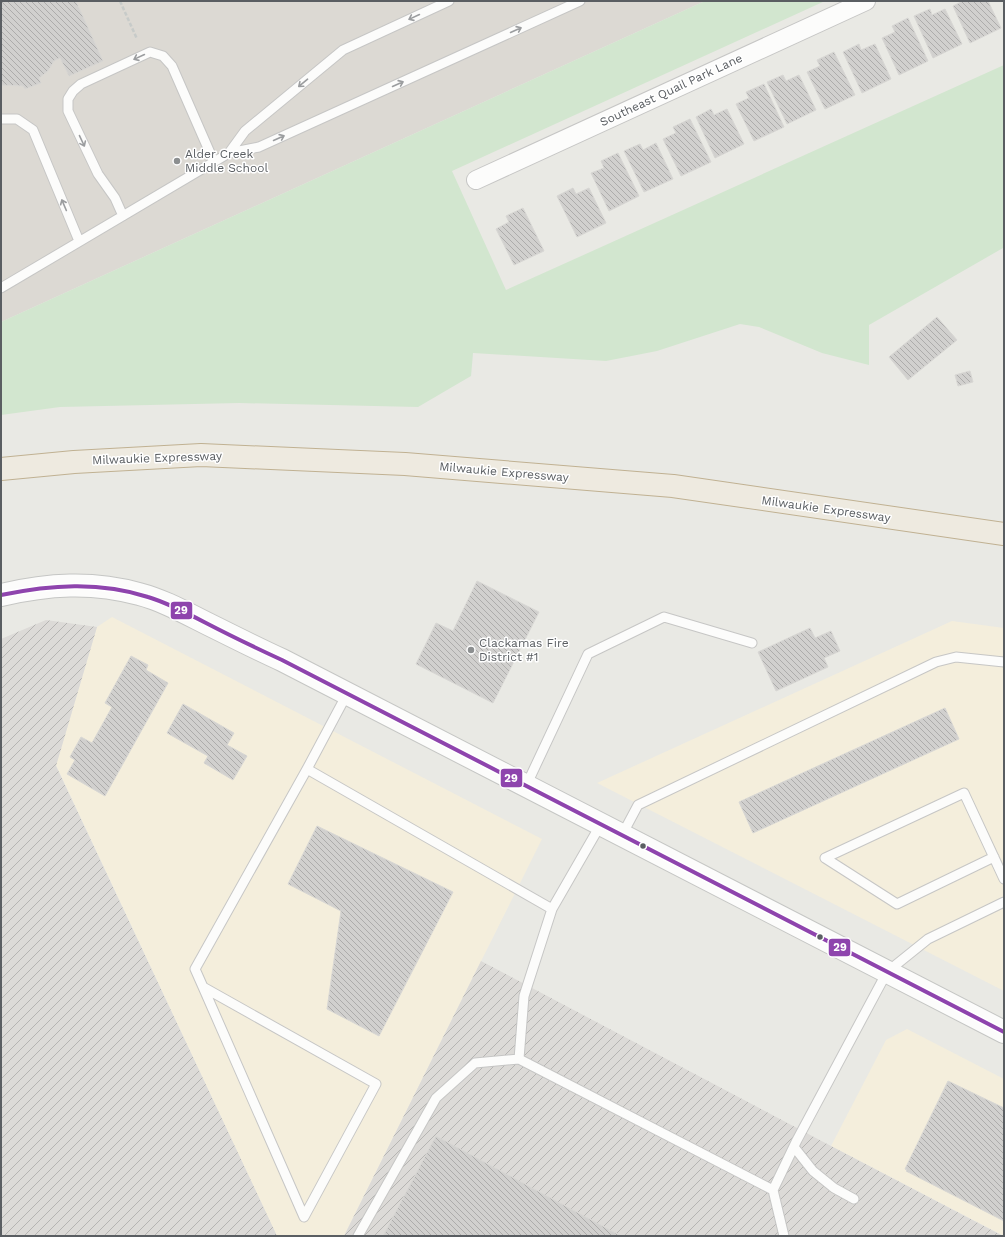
<svg xmlns="http://www.w3.org/2000/svg" width="1005" height="1237" viewBox="0 0 1005 1237" font-family="'Work Sans',sans-serif">
  <style>
    .commercial { fill: #f4eedc }
    .industrial { fill: url(#industrial-furrows) }
    .education { fill: #dcd9d3 }
    .green { fill: #d2e6cf }
    .building { fill: url(#building-back-hatch); stroke: #d8d7d4 }
    .lines { fill: none; stroke-linecap: round; stroke-linejoin: round }
    .lane-casing { stroke: #c6c6c5; stroke-width: 11 }
    .street-casing { stroke: #c6c6c5; stroke-width: 20 }
    .secondary-casing { stroke: #c5c6c4; stroke-width: 24 }
    .highway-casing { stroke: #c0b192; stroke-width: 24 }
    .path { stroke: #c7cbc9; stroke-width: 2.5; stroke-dasharray: 4 2; stroke-linecap: butt }
    .lane { stroke: #fcfcfb; stroke-width: 9 }
    .street { stroke: #fcfcfb; stroke-width: 18 }
    .secondary { stroke: #fcfcfb; stroke-width: 22 }
    .highway { stroke: #eeeae0; stroke-width: 22 }
    .bus-1-casing { stroke: #fff; stroke-width: 7 }
    .bus-1 { stroke: #8e44ad; stroke-width: 4 }
    .oneway { stroke: #9b9d9f }
    .poi-dot { fill: #8c8f90; stroke: #fff; stroke-width: 1.5 }
    .bus-dot { fill: #5a5e62; stroke: #fff; stroke-width: 1.5 }
    .labels { text-anchor: middle; stroke-width: 3; stroke-linejoin: round; paint-order: stroke }
    .street-label { font-size: 12px; fill: #5a5e62; stroke: #fff }
    .poi-label { font-size: 12px; fill: #5a5e62; stroke: #fff; text-anchor: start }
    .line-badge { stroke: #fff; stroke-width: 1.5 }
    .badge-label { font-size: 11px; text-anchor: middle; font-weight: bold; fill: #fff }
  </style>
  <defs>
    <pattern id="industrial-furrows" width="10" height="10" patternUnits="userSpaceOnUse"><rect width="10" height="10" fill="#dcdad7"/><path d="M-1 1l2-2M0 10L10 0M9 11l2-2" fill="none" stroke="#b5b4b2"/></pattern>
    <pattern id="building-back-hatch" width="6" height="6" patternUnits="userSpaceOnUse"><rect width="6" height="6" fill="#d1d0ce"/><path d="M-1 5l2 2M0 0l6 6M5-1l2 2" fill="none" stroke="#adacab"/></pattern>
  </defs>
  <rect width="100%" height="100%" fill="#e9e9e4"/>
  <path class="commercial" d="M112 617 542 839 344 1236H277L56 765 97 627Z
    M952 621 1004 628V991L597 783Z
    M907 1029 1004 1079V1236L831 1146 886 1040Z"/>
  <path class="industrial" d="M46 620 97 627 56 766 277 1236H1V639Z
    M481 961 831 1146 1003 1236H344Z"/>
  <path class="education" d="M1 1H705L1 322Z"/>
  <path class="green" d="M705 1H825L452 171 506 290 1004 65V238L1003 248 869 325V365L822 353 759 327 740 324 657 351 606 361 473 353 471 376 418 407 239 403 60 407 1 415V322Z"/>
  <path class="building" d="M1 1H76L103 61 69 76 60 58 54 61 48 71 39 78 41 83 25 89 23 86 1 85Z
    M963 1H988L1001 28 970 43 953 6Z
    M930 9 932 15 945 9 962 44 933 58 914 16Z
    M908 18 928 61 899 75 882 38 895 32 892 26Z
    M859 44 861 50 875 44 891 79 862 93 843 52Z
    M834 52 855 95 825 109 807 72 820 66 817 60Z
    M783 75 786 81 799 75 816 110 787 124 767 82Z
    M764 84 784 127 754 141 736 104 749 98 746 92Z
    M711 109 714 115 727 109 744 144 715 158 696 117Z
    M690 119 711 162 681 176 663 139 676 133 673 127Z
    M656 143 673 179 644 192 624 151 640 144 643 150Z
    M618 153 639 196 609 211 591 173 604 168 601 161Z
    M573 188 576 194 589 188 606 223 577 237 557 196Z
    M523 208 544 251 514 265 496 229 509 222 506 216Z
    M937 317 957 340 908 380 889 357Z
    M970 371 973 382 958 386 955 375Z
    M477 581 539 612 493 703 416 664 436 623 453 631Z
    M810 628 815 638 831 631 840 651 824 658 828 667 776 691 758 652Z
    M131 656 148 665 146 670 168 683 105 796 67 774 75 760 70 757 81 737 92 743 112 707 105 703Z
    M183 704 234 733 227 745 247 756 233 780 204 763 208 756 167 733Z
    M945 708 959 739 753 833 739 802Z
    M317 826 453 892 379 1036 327 1009 341 911 288 884Z
    M948 1081 1004 1108V1221L906 1171 907 1170 905 1169Z
    M436 1136 621 1236H383Z"/>
  <g class="lines">
    <defs>
      <path id="lane" d="M1 119H17L33 130 79 241
        M229 153 245 131 343 50 449 1
        M123 216 115 198 98 174 68 111V99L73 91 81 84 150 52 163 56 172 66 214 162
        M1 288 229 153 259 147 580 1
        M307 769 552 909 601 824
        M526 786 588 654 664 617 752 643
        M622 835 638 805 936 662 956 657 1004 662
        M825 858 964 793 1004 879
        M825 858 897 904 994 857
        M552 909 524 996 519 1059 773 1190 797 1140 887 972 928 939 1004 902
        M203 987 376 1084 304 1217 203 987 195 969 307 769 347 694
        M794 1147 813 1171 834 1188 854 1199
        M773 1190 784 1236
        M358 1236 436 1098 475 1063 519 1059"/>
      <path id="street" d="M476 180 866 1"/>
      <path id="secondary" d="M1 595C48 584 92 581 139 594 166 601 191 616 216 628 238 639 260 650 282 660L1004 1032"/>
      <path id="highway" d="M1 469 74 462 201 455 405 464 673 486 1004 534"/>
    </defs>
    <use href="#lane" class="lane-casing"/>
    <use href="#street" class="street-casing"/>
    <use href="#secondary" class="secondary-casing"/>
    <use href="#highway" class="highway-casing"/>
    <path class="path" d="M120 1 137 39"/>
    <use href="#lane" class="lane"/>
    <use href="#street" class="street"/>
    <use href="#secondary" class="secondary"/>
    <use href="#highway" class="highway"/>
    <defs>
      <path id="bus-1" d="M1 595C50 585 99 581 148 597 168 603 187 613 206 623 231 636 256 648 282 660L1004 1032"/>
    </defs>
    <use href="#bus-1" class="bus-1-casing"/>
    <use href="#bus-1" class="bus-1"/>
  </g>
  <defs><path id="oneway-shaft" d="M-6 0H5M1.5-3L5.5 0L1.5 3" fill="none" stroke-width="1.6" stroke-linecap="round" stroke-linejoin="round"/></defs>
  <g class="oneway">
    <use href="#oneway-shaft" transform="translate(414 17) rotate(155)"/>
    <use href="#oneway-shaft" transform="translate(516 30) rotate(-24)"/>
    <use href="#oneway-shaft" transform="translate(139 57) rotate(155)"/>
    <use href="#oneway-shaft" transform="translate(303 83) rotate(140)"/>
    <use href="#oneway-shaft" transform="translate(398 84) rotate(-24)"/>
    <use href="#oneway-shaft" transform="translate(279 138) rotate(-24)"/>
    <use href="#oneway-shaft" transform="translate(82 141) rotate(65)"/>
    <use href="#oneway-shaft" transform="translate(64 205) rotate(-113)"/>
  </g>
  <g class="poi-dot">
    <circle cx="177" cy="161" r="4"/>
    <circle cx="471" cy="650" r="4"/>
  </g>
  <g class="bus-dot">
    <circle cx="643" cy="846" r="3.5"/>
    <circle cx="820" cy="937" r="3.5"/>
  </g>
  <g class="labels">
    <g class="street-label">
      <text transform="translate(671 90) rotate(-25)" y="4">Southeast Quail Park Lane</text>
      <text transform="translate(157 458) rotate(-2)" y="4">Milwaukie Expressway</text>
      <text transform="translate(504 472) rotate(5)" y="4">Milwaukie Expressway</text>
      <text transform="translate(826 509) rotate(8)" y="4">Milwaukie Expressway</text>
    </g>
    <g class="poi-label">
      <text x="185" y="158">Alder Creek<tspan x="185" dy="14">Middle School</tspan></text>
      <text x="479" y="647">Clackamas Fire<tspan x="479" dy="14">District #1</tspan></text>
    </g>
  </g>
  <g class="line-badge">
    <rect x="170" y="601" width="23" height="19" rx="4" fill="#8e44ad"/>
    <rect x="500" y="768" width="23" height="20" rx="4" fill="#8e44ad"/>
    <rect x="828" y="938" width="23" height="19" rx="4" fill="#8e44ad"/>
  </g>
  <g class="badge-label">
    <text x="181" y="614">29</text>
    <text x="511" y="782">29</text>
    <text x="840" y="951">29</text>
  </g>
  <rect width="1005" height="1237" fill="none" stroke="#5a5e62" stroke-width="4"/>
</svg>
